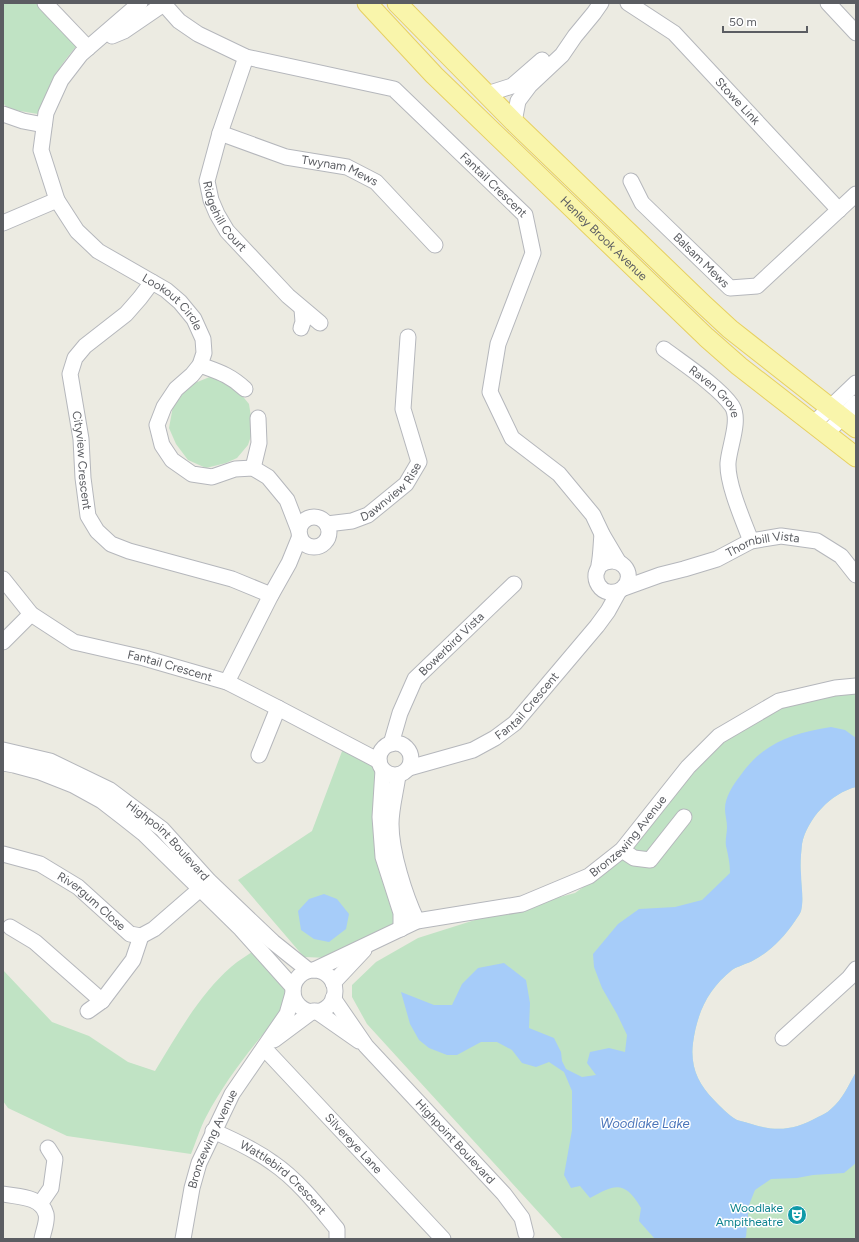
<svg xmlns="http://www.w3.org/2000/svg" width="859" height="1242" viewBox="0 0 859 1242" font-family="Figtree,sans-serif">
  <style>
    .green { fill: #c0e3c4 }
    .water { fill: #a6ccf9 }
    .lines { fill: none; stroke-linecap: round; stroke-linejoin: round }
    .minor-casing { stroke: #b5b7bc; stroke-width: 17 }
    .major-casing { stroke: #e7d061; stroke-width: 21 }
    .minor { stroke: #fff; stroke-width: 15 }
    .major { stroke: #f9f5ab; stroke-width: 19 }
    .labels { text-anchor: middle; stroke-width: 3; stroke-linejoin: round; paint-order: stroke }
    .street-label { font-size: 12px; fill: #5b5d62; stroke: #fff }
    .culture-label { font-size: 12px; fill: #0d838f; stroke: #fff; text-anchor: end }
    .water-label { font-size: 13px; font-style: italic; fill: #4b75ba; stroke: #fff }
  </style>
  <rect width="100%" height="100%" fill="#ecebe2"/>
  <path class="green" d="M3 3H40L79 43C68 56 57 70 50 85 46 95 46 106 38 114L8 109 3 103Z
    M212 376 236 388 249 404 253 430 248 445 237 458 226 463 206 468 188 460 176 444 169 428 173 406 190 385Z
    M856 689V787C831 793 807 819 802 844 801 854 800 865 801 874 801 886 804 899 801 911 800 914 797 918 795 921 784 937 771 951 754 960 747 964 738 966 732 970 708 989 697 1013 693 1043 690 1066 698 1084 714 1100 721 1107 728 1115 737 1120 740 1121 745 1122 748 1123 775 1132 793 1131 818 1117 822 1115 827 1113 831 1109 843 1099 848 1086 856 1072V1239H563L367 1024 352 997V985L376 962 418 938 478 919 575 893 627 856 685 782 729 736 777 707Z
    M344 746 378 768 399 922 329 958 304 957 238 880 312 831Z
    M259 947 289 980V1004C258 1039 228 1075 206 1117 200 1128 196 1142 191 1154L67 1136 8 1108 3 1101V970L52 1022 89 1036 128 1062 155 1071C177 1035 199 995 231 967 240 959 250 954 259 947Z"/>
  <path class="water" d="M831 727 845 730 856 738V787C831 793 807 819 802 844 801 854 800 865 801 874 801 886 804 899 801 911 800 914 797 918 795 921 784 937 771 951 754 960 747 964 738 966 732 970 708 989 697 1013 693 1043 690 1066 698 1084 714 1100 721 1107 728 1115 737 1120 740 1121 745 1122 748 1123 775 1132 793 1131 818 1117 822 1115 827 1113 831 1109 843 1099 848 1086 856 1072V1163L844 1173 813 1175 797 1178 771 1179 755 1190 749 1205 746 1237 744 1239H655L639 1221 641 1208C625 1180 615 1184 590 1198L580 1186 571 1188 564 1175 572 1130V1091L564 1072 549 1062 536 1067 522 1063 512 1050 497 1042H481L457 1055H447L429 1048 419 1040 410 1024 401 992 434 1005H452L462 984 478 968 504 963 526 980 530 1003 529 1028 554 1038 561 1052 562 1061 566 1069 582 1077 596 1075 587 1063 590 1052 609 1048 625 1052 627 1035 617 1014 602 988 594 967 593 954 618 924 639 909 675 907 702 900 730 873C730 863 728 855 726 846 725 840 727 833 727 827 727 821 725 815 725 809 725 797 733 785 740 776 763 743 792 733 831 727Z
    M324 894 337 899 349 914 346 929 329 942 314 939 301 930 298 911 309 899Z"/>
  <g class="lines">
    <defs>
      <g id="minor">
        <path d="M45 3 88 48"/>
        <path id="s1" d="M140 3 81 54 61 80 46 113 41 150 57 200 77 231 98 251 166 290 180 302 194 319 203 339 204 353 200 365 192 375 176 389 164 407 157 425 162 445 172 460 192 474 212 477 235 469 253 468 268 477 287 500 299 531"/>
        <path id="s2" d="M163 3 179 21 198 34 246 57 394 89 525 215 533 253 498 344 490 392 512 438 559 474 593 515 602 534 618 561"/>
        <path id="s3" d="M628 3 674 33 839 210"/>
        <path d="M828 3 856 33"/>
        <path d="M112 36 124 31 165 3"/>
        <path id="s4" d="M246 57 220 133 207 181 211 200 217 214 227 231 288 296 320 323"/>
        <path d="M487 94 512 86 542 60"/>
        <path d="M3 114 23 121 44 125"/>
        <path d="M514 122 518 101 530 85 562 55 575 36 594 13 601 3"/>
        <path id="s5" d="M220 133 286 157 347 167 376 182 435 245"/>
        <path id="s6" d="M631 181 642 203 730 288 757 286 856 194"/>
        <path d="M3 223 57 200"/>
        <path id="s7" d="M152 282 140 298 126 314 85 346 75 358 70 374 81 439 83 478 88 516 97 531 111 544 129 551 232 579 271 595"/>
        <path d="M301 328 303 322 302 309"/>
        <path id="s8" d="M664 349C684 364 719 387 732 406 741 420 729 447 728 463 727 484 743 520 751 541"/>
        <path d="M200 365C219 372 230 375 245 389"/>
        <path d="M813 424 856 383"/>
        <path d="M826 434 856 403"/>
        <path d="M253 468 259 443 258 418"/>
        <circle cx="314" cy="532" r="15"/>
        <path id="s9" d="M327 524 352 521 368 515 406 484 419 462 403 409 408 337"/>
        <path d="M599 566C619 551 638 574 623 588 619 592 614 593 608 592 600 590 595 582 596 574 597 570 599 568 599 565 601 555 601 544 602 534"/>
        <path id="s10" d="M3 579 31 614 74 642 144 658 227 682 278 708 379 761"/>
        <path id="s11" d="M624 588 660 575 684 569 717 559 751 541 781 536 817 541 841 556 856 575"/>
        <path d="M3 642 31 614"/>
        <path d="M227 682 271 595 289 563 300 536"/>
        <circle cx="395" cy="759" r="16"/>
        <path id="s12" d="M391 744 400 713 415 679 514 584"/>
        <path id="s13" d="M3 750 50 761 110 790 162 829 209 881 273 942 308 970"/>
        <path d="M259 755 278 708"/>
        <path d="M3 763 14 765 40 772 73 785 102 801 124 818 143 833 241 929 292 986 293 989"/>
        <path id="s14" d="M409 768 473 750 495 738 515 723 597 626 608 611 619 591"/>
        <path d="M383 770 380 817 383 857 401 913V929"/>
        <path d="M398 775C396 791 391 808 391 824 391 852 405 896 417 921"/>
        <path d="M622 850 634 858 650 860 684 817"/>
        <path id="s15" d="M3 854 40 864 78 887 130 934 141 936 154 929 207 883"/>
        <path d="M10 927 35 942 102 1001"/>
        <path id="s16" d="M314 970 417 921 522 904 589 876 622 850 688 767 719 736 779 701 835 688 856 686"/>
        <circle cx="314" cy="991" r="21"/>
        <path d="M333 983 364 950"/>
        <path id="s17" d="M333 998 366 1046 504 1194 522 1218 526 1234"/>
        <path d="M88 1011 102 1001 133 960 141 936"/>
        <path d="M316 1011 359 1041"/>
        <path d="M783 1038 849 978 856 969"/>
        <path d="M274 1040 313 1011"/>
        <path id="s18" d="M264 1048 443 1239"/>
        <path id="s19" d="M213 1131C234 1140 255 1150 273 1163 298 1180 318 1206 337 1229V1239"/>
        <path d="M3 1194C18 1197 41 1196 46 1214 48 1221 43 1232 42 1239"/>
        <path d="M40 1204 51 1188 55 1159 48 1148"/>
        <path id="s20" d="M183 1239 192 1188 199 1163 232 1094 287 1014 293 993"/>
      </g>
      <g id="major">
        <path id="s21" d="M367 3 434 75 706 337 739 366 856 457"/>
        <path d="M397 3 514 122 703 304 730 329 856 428"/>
      </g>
    </defs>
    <use href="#minor" class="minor-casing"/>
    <use href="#major" class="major-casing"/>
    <use href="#minor" class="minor"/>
    <use href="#major" class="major"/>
  </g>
  <defs>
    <symbol id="theatre-disc" viewBox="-11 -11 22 22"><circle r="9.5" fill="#0f9aa8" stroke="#fff"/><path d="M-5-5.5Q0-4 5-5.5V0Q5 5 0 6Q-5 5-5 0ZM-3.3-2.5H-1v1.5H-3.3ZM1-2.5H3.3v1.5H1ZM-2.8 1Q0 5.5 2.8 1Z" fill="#fff"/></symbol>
  </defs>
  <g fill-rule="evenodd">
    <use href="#theatre-disc" x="786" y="1204" width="22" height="22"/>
  </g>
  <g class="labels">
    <g class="street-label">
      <text dy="4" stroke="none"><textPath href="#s3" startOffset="148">Stowe Link</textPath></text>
      <text dy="4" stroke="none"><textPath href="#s5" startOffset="126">Twynam Mews</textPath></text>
      <text dy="4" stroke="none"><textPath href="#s2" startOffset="390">Fantail Crescent</textPath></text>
      <text dy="4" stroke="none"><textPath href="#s4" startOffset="170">Ridgehill Court</textPath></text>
      <text dy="4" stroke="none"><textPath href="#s21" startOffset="334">Henley Brook Avenue</textPath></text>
      <text dy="4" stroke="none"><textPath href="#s6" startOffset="107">Balsam Mews</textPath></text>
      <text dy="4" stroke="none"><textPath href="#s1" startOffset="394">Lookout Circle</textPath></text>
      <text dy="4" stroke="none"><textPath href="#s8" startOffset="67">Raven Grove</textPath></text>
      <text dy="4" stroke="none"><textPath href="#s7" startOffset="213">Cityview Crescent</textPath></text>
      <text dy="4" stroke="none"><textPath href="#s9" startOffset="75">Dawnview Rise</textPath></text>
      <text dy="4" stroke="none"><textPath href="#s11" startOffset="147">Thornbill Vista</textPath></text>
      <text dy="4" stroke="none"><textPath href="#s12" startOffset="120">Bowerbird Vista</textPath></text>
      <text dy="4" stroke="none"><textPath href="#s10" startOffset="195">Fantail Crescent</textPath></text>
      <text dy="4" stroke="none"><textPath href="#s14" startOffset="137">Fantail Crescent</textPath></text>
      <text dy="4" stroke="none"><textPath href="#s16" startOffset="349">Bronzewing Avenue</textPath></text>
      <text dy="4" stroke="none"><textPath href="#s13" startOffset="192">Highpoint Boulevard</textPath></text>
      <text dy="4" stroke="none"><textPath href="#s15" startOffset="102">Rivergum Close</textPath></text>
      <text dy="4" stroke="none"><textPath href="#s20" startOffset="105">Bronzewing Avenue</textPath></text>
      <text dy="4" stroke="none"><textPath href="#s17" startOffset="189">Highpoint Boulevard</textPath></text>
      <text dy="4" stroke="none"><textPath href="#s18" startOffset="131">Silvereye Lane</textPath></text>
      <text dy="4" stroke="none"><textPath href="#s19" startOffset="85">Wattlebird Crescent</textPath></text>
    </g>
    <g class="culture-label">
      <text x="783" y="1212">Woodlake<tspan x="783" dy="14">Ampitheatre</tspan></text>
    </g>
    <g class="water-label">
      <text x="645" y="1128">Woodlake Lake</text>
    </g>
  </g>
  <rect width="859" height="1242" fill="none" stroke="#5b5d62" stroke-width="8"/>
  <path d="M723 26v6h84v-6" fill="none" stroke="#5b5d62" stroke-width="2"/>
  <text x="729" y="26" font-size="12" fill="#5b5d62" stroke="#ffffff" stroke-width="3" paint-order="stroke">50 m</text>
</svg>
